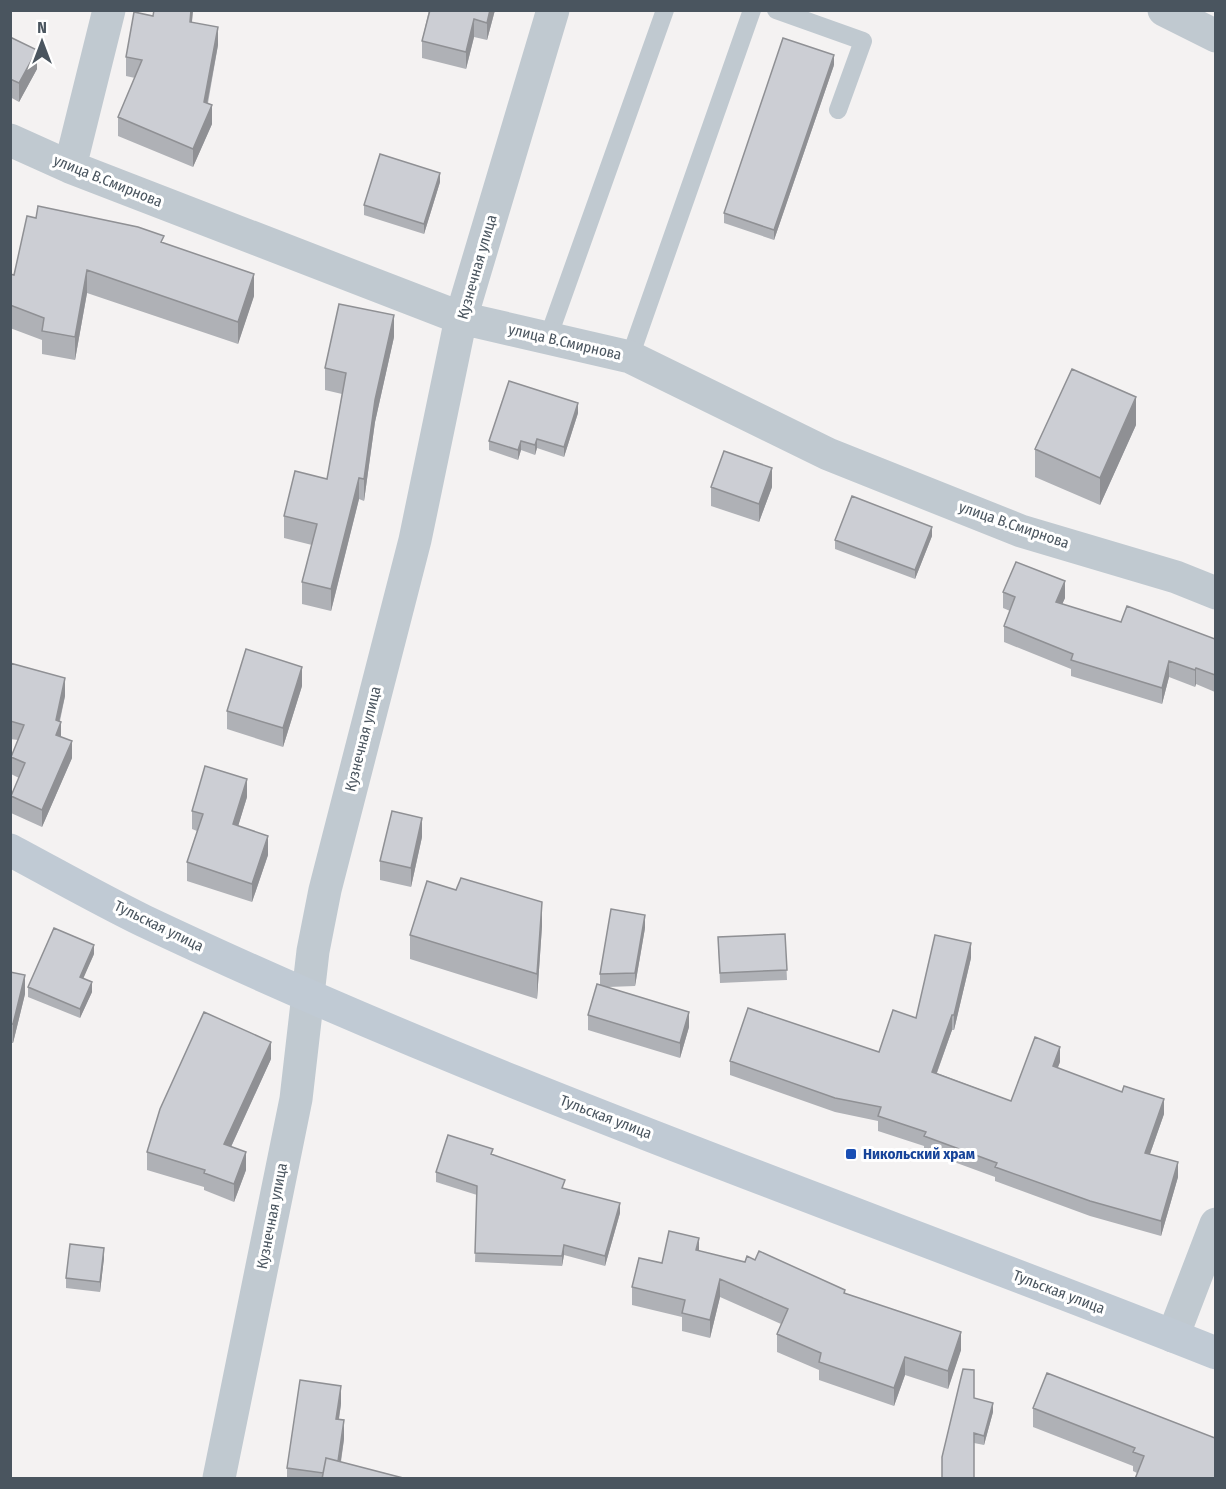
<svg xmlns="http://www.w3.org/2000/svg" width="1226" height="1489" viewBox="0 0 1226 1489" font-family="'Fira Sans Condensed',sans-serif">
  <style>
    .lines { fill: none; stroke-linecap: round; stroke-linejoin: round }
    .service { stroke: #c0c9d0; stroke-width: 18 }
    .minor { stroke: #c0c9d0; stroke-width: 33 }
    .secondary { stroke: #c0cad4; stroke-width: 33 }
    .wall { fill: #afb1b6 }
    .shaded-wall { fill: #8f9094 }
    .building { fill: #ccced4; stroke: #8f9094; stroke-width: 1.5 }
    .transit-dot { fill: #1a4fb4; stroke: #fff; stroke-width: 2 }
    .labels { text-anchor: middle; stroke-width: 6; stroke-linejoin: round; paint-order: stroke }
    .street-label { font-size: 15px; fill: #4a555f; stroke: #fff }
    .transit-label { font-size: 15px; font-weight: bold; fill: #164399; stroke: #fff; text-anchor: start }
  </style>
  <rect width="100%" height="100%" fill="#f4f2f2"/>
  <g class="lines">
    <path class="service" d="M776 10 863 41 838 110
      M548 338 665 10
      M630 357 752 10"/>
    <path class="minor" d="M1164 10 1216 36
      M10 140 70 167 461 318 630 357 828 454 1021 531 1176 577 1216 593
      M70 167 109 10
      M1173 1336 1216 1224
      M219 1478 296 1099 313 951 325 890 415 540 461 318 553 10"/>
    <path class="secondary" d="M10 850C55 874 99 899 144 921 492 1086 858 1211 1216 1353"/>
  </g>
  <path class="wall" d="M193 10 192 22 218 45 208 103 212 124 193 167 118 136V117L135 78 126 76V57L153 16Z
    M429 10H495L487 40 474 37 466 69 422 58V41Z
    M10 37 37 69 19 102 10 97Z
    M834 65 774 240 724 223V213Z
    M440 182 424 234 364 215V205Z
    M36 218 164 243 254 296 238 344 87 293 75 360 42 354V340L10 328V274L14 275Z
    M394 337 375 422 364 501 359 499 331 611 302 604V582L312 545 284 538V516L327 479 342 394 325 390V368Z
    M578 413 564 457 537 448 535 455 521 450 518 460 489 450V441Z
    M1136 425 1100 505 1035 477V449Z
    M711 487H772L759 522 711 506Z
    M932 536 915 579 835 549V540Z
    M1003 592 1065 598 1062 604 1121 622 1215 639V692L1196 684 1195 687 1169 677 1162 704 1071 676V669L1004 642V626L1010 611 1003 608Z
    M10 663 65 696 60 721 61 737 72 758 42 827 11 813V796L19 778 11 774V757L18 740 10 739Z
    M302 686 283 747 227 729V711Z
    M247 797 238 826 268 855 252 902 187 881V862L197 831 192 829V811Z
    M422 837 411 887 380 880V861Z
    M542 926 537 999 410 959V935Z
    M645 928 635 986 608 987 689 1027 680 1058 588 1030V1015L600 985V974Z
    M785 934 787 980 720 983 718 937Z
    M94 954 83 978 92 992 80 1018 28 997V987Z
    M971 958 954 1030H952L937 1073 1011 1101 1060 1062 1057 1068 1164 1114 1150 1154 1178 1177 1161 1236 1090 1216 995 1181V1177L924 1151V1146L878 1131V1121L835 1112 730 1075V1061L879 1052 916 1018Z
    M10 972 25 994 13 1043H10Z
    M271 1059 231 1147 246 1170 234 1202 204 1190V1187L147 1170V1152Z
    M493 1155 565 1189 620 1213 605 1266 564 1255 562 1266 475 1262 477 1195 436 1182V1172Z
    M699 1251 745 1262 755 1260 845 1294 961 1350 948 1389 905 1375 894 1406 819 1380V1370L777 1352V1334L781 1324 720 1297 710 1338 682 1331V1317L632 1305V1287L662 1263Z
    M104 1258 100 1292 66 1288V1278Z
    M974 1398 993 1412 984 1445 974 1443Z
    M341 1404 339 1419 344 1439 341 1462 407 1479H287V1468Z
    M1033 1408 1215 1438 1137 1473 1133 1471V1466L1033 1427Z"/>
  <path class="shaded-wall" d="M191 10H193L190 41V22Z
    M490 10H495L487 40V23Z
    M474 19V37L466 69V52Z
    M218 27V45L204 120V102Z
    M37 50V69L19 102V83Z
    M834 55V65L774 240V230Z
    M212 105V124L193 167V149Z
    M440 173V182L424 234V224Z
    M87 270V293L75 360V337Z
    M254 274V296L238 344V322Z
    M394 315V337L375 422 364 501V479L375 400Z
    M1136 397V425L1100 505V478Z
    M578 403V413L564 457V447Z
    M537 439V448L535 455V445Z
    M521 441V450L518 460V450Z
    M772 468V487L759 522V504Z
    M359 478V499L331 611V589Z
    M932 527V536L915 579V570Z
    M1065 581V598L1056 618V602Z
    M1169 661V677L1162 704V688Z
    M302 667V686L283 747V728Z
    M1196 668V684L1195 687V670Z
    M65 678V696L57 731 61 722V739L56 752V720Z
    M72 741V758L42 827V810Z
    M247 779V797L233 843V824Z
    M422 818V837L411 887V868Z
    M268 836V855L252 902V884Z
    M542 902V926L537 999V974Z
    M645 915V928L635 986V973Z
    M971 943V958L954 1030V1015Z
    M94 945V954L80 986V977Z
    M25 975V994L13 1043V1024Z
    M92 982V992L80 1018V1009Z
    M689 1012V1027L680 1058V1043Z
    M952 1015V1030L932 1086V1072Z
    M271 1042V1059L224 1162V1144Z
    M1060 1047V1062L1053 1081V1066Z
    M1164 1099V1114L1145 1168V1153Z
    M246 1152V1170L234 1202V1184Z
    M1178 1162V1177L1161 1236V1221Z
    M620 1203V1213L605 1266V1256Z
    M699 1238V1256L696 1250Z
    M564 1245V1255L562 1266V1256Z
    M104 1248V1258L100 1292V1282Z
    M720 1279V1297L710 1338V1320Z
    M961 1332V1350L948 1389V1371Z
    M905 1357V1375L894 1406V1388Z
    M341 1386V1404L336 1437V1419Z
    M993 1403V1412L984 1445V1436Z
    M344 1420V1439L338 1479H336Z"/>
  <path class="building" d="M154 10H191L190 22 218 27 204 102 212 105 193 149 118 117 142 60 126 57 134 12 153 16Z
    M430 10H490L487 23 474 19 466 52 422 41Z
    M10 37 37 50 19 83 10 79Z
    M783 38 834 55 774 230 724 213Z
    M380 154 440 173 424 224 364 205Z
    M38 206 138 227 164 236 161 242 254 274 238 322 87 270 75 337 42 331 44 318 10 305V274L14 275 27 216 36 218Z
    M339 304 394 315 375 400 364 479 359 478 331 589 302 582 317 524 284 516 295 471 327 479 346 373 325 368Z
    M1072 369 1136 397 1100 478 1035 449Z
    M509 381 578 403 564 447 537 439 535 445 521 441 518 450 489 441Z
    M724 451 772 468 759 504 711 487Z
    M852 496 932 527 915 570 835 540Z
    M1016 562 1065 581 1056 602 1121 622 1127 606 1215 639V675L1196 668 1195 670 1169 661 1162 688 1071 660 1073 654 1004 626 1015 597 1003 592Z
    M246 649 302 667 283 728 227 711Z
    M10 663 65 678 56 720 61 722 56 735 72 741 42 810 11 796 25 763 11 757 24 725 10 721Z
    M205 766 247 779 233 824 268 836 252 884 187 862 203 814 192 811Z
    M392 811 422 818 411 868 380 861Z
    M461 878 542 902 537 974 410 935 427 881 456 890Z
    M611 909 645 915 635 973 600 974Z
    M54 928 94 945 80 977 92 982 80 1009 28 987Z
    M785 934 787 970 720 973 718 937Z
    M935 935 971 943 954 1015H952L932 1072 1011 1101 1035 1037 1060 1047 1053 1066 1122 1092 1124 1086 1164 1099 1145 1153 1178 1162 1161 1221 1090 1201 995 1167 997 1163 924 1136 926 1132 878 1116 881 1107 835 1098 730 1061 748 1008 879 1052 893 1010 916 1018Z
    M10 972 25 975 13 1024H10Z
    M597 984 689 1012 680 1043 588 1015Z
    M204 1012 271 1042 224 1144 246 1152 234 1184 204 1173 205 1170 147 1152 160 1109Z
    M448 1135 493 1149 491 1154 565 1180 562 1188 620 1203 605 1256 564 1245 562 1256 475 1253 477 1186 436 1172Z
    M669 1231 699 1238 696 1250 745 1262 747 1256 755 1260 759 1251 845 1290 844 1293 961 1332 948 1371 905 1357 894 1388 819 1362 821 1353 777 1334 788 1309 720 1279 710 1320 682 1313 685 1300 632 1287 639 1258 662 1263Z
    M70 1244 104 1248 100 1282 66 1278Z
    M963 1369 974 1370V1398L993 1403 984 1436 974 1433V1479H942V1457Z
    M1047 1373 1215 1438V1479H1135L1144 1456 1133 1452 1135 1448 1033 1408Z
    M300 1380 341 1386 336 1419 344 1420 338 1461 326 1458 323 1473 287 1468Z
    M326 1458 407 1479H322Z"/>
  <rect class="transit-dot" x="845" y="1148" width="12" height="12" rx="3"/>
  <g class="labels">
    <g class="street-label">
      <text transform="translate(108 181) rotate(22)" y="5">улица В.Смирнова</text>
      <text transform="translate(477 267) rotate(-74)" y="5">Кузнечная улица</text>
      <text transform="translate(565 342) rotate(13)" y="5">улица В.Смирнова</text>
      <text transform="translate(1014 525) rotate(19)" y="5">улица В.Смирнова</text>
      <text transform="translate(363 739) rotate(-76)" y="5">Кузнечная улица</text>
      <text transform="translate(159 926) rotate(26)" y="5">Тульская улица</text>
      <text transform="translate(606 1117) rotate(21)" y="5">Тульская улица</text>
      <text transform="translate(272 1216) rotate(-79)" y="5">Кузнечная улица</text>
      <text transform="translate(1059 1292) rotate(21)" y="5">Тульская улица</text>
    </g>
    <g class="transit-label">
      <text x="863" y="1159">Никольский храм</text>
    </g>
  </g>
  <rect width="1226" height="1489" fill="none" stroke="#4a555f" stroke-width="24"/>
  <g transform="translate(42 42)" stroke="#ffffff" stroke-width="4.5" paint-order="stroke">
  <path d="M0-4.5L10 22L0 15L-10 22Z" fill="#4a555f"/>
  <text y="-9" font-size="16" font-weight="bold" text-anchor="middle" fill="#4a555f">N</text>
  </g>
</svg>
